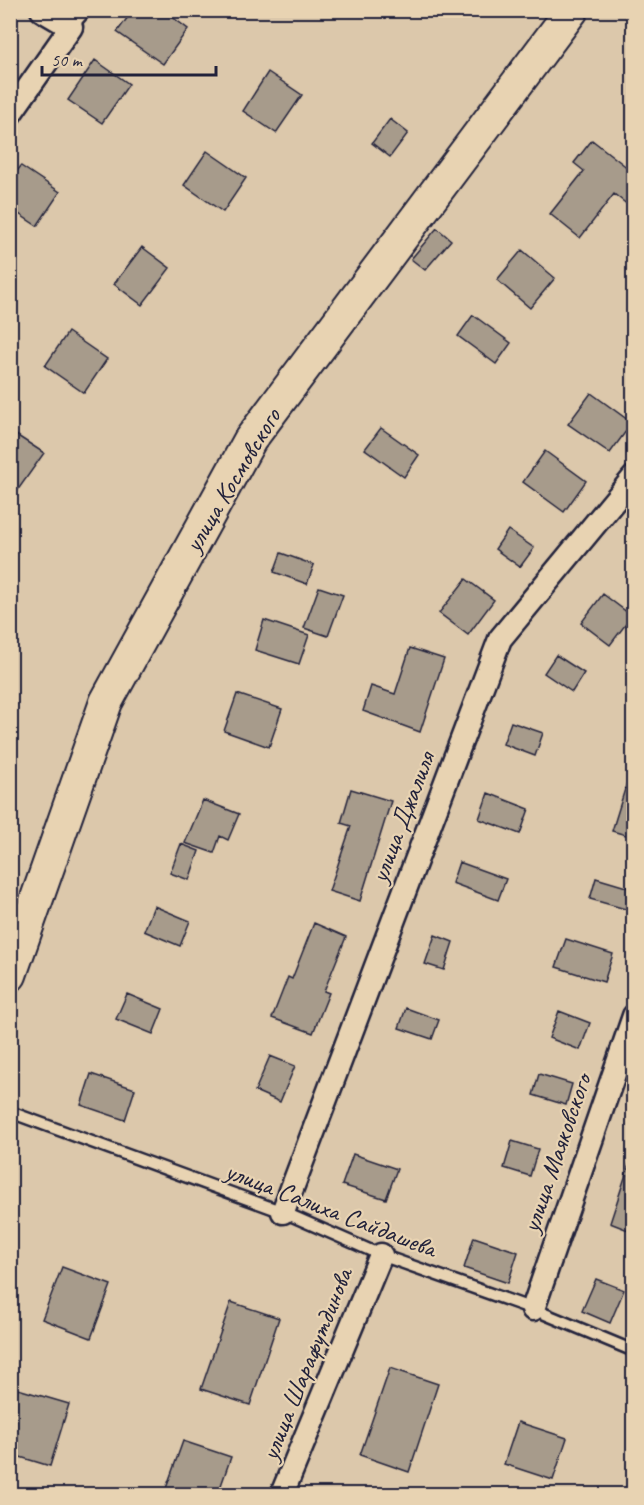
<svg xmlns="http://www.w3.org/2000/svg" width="644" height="1505" viewBox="0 0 644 1505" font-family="Caveat,sans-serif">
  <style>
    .building { fill: #a79b8b; stroke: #22223b; stroke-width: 1.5 }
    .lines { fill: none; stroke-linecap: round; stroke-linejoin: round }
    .service-casing { stroke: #22223b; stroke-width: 15 }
    .minor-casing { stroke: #22223b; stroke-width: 27 }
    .secondary-casing { stroke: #22223b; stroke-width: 36 }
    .service { stroke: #e8d3b2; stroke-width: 10 }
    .minor { stroke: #e8d3b2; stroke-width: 22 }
    .secondary { stroke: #e8d3b2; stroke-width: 32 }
    .labels { text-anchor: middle; stroke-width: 4.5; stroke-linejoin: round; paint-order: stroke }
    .street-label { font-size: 26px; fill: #22223b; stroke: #e8d3b2 }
  </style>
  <rect width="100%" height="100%" fill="#dcc8ab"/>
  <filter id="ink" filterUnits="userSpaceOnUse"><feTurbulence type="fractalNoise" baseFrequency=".0167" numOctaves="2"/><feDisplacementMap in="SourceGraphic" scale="12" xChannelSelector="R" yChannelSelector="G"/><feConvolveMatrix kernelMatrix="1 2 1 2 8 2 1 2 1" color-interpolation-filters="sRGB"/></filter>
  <g filter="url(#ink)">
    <path class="building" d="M133 10H163L188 29 163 64 117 32Z
      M95 60 129 84 102 123 68 100Z
      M268 72 302 95 276 133 243 111Z
      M390 119 408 133 390 157 372 143Z
      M592 140 633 172V209L614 194 580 238 550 214 584 171 574 163Z
      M207 151 246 178 223 212 184 185Z
      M21 166 60 192 37 226 10 208V180Z
      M437 228 451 240 425 270 411 259Z
      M142 247 170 268 142 305 114 284Z
      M522 250 555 278 530 308 497 280Z
      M473 315 511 343 496 364 458 336Z
      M68 332 107 359 84 393 45 366Z
      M591 393 632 423 610 453 568 424Z
      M381 428 419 455 404 477 365 449Z
      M10 431 44 453 10 501Z
      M545 451 586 481 564 512 523 482Z
      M508 530 534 548 520 567 495 549Z
      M281 553 314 565 307 584 274 572Z
      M466 579 494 600 468 635 439 613Z
      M319 587 343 595 328 636 304 628Z
      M603 594 632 616 610 645 581 623Z
      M264 620 309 635 299 664 255 650Z
      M410 648 444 659 420 732 363 711 371 686 395 694Z
      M556 655 584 673 572 692 544 673Z
      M237 694 282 709 269 747 224 731Z
      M511 722 543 733 535 756 503 744Z
      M629 776H633V837L612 831Z
      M351 789 391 801 360 901 329 891 351 826 341 823Z
      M488 793 529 809 520 834 479 819Z
      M203 800 239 814 228 840 220 836 214 853 185 843Z
      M181 844 199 851 189 880 170 873Z
      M459 862 506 879 498 900 452 883Z
      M596 878 633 889 629 910 590 899Z
      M154 906 190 921 180 946 144 931Z
      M314 923 346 937 324 991 329 993 313 1033 272 1018 288 977 292 979Z
      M435 935 453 942 444 970 425 964Z
      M566 939 613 954 604 982 556 967Z
      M127 994 163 1009 153 1034 116 1019Z
      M406 1008 439 1020 432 1039 399 1028Z
      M559 1011 590 1023 580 1050 549 1038Z
      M270 1056 295 1066 280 1102 255 1091Z
      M91 1074 135 1089 125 1120 81 1105Z
      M539 1074 572 1084 566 1105 533 1095Z
      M512 1141 538 1149 530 1176 504 1168Z
      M353 1154 397 1169 386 1199 342 1185Z
      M630 1162 633 1163V1232L610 1223Z
      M474 1237 518 1252 508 1283 464 1268Z
      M62 1267 111 1285 91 1338 42 1319Z
      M596 1279 624 1290 610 1323 582 1311Z
      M231 1302 279 1318 250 1405 201 1389Z
      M390 1368 438 1384 409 1472 360 1455Z
      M18 1389 69 1404 50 1466 10 1454V1413Z
      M518 1422 567 1438 553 1480 504 1464Z
      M183 1441 231 1457 218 1494H164Z"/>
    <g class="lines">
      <defs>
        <path id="service" d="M71 27 86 10
          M10 1112 283 1212 381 1255 533 1309 634 1351"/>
        <path id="minor" d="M10 114 71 27 42 10
          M283 1212 500 639 634 477
          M533 1309 634 1016
          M282 1494 381 1255"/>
        <path id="secondary" d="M10 975 106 702 250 440 572 10"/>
      </defs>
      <use href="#service" class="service-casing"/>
      <use href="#minor" class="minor-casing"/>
      <use href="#secondary" class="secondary-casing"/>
      <use href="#service" class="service"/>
      <use href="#minor" class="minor"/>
      <use href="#secondary" class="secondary"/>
    </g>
  </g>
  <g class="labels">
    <g class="street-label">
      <text transform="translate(232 480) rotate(-59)" y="9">улица Космовского</text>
      <text transform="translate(402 817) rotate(-69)" y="9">улица Джалиля</text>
      <text transform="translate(556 1153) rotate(-71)" y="9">улица Маяковского</text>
      <text transform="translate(331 1209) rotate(21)" y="9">улица Салиха Сайдашева</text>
      <text transform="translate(306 1364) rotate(-68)" y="9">улица Шарафутдинова</text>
    </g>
  </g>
  <rect width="644" height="1505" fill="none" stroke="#e8d3b2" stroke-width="36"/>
  <rect x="18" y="18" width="608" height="1469" fill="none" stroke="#22223b" stroke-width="2" filter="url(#ink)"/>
  <path d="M42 66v9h174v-9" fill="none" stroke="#22223b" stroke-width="3"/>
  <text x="51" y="66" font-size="18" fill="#22223b" stroke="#e8d3b2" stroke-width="4.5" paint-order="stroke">50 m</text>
</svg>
